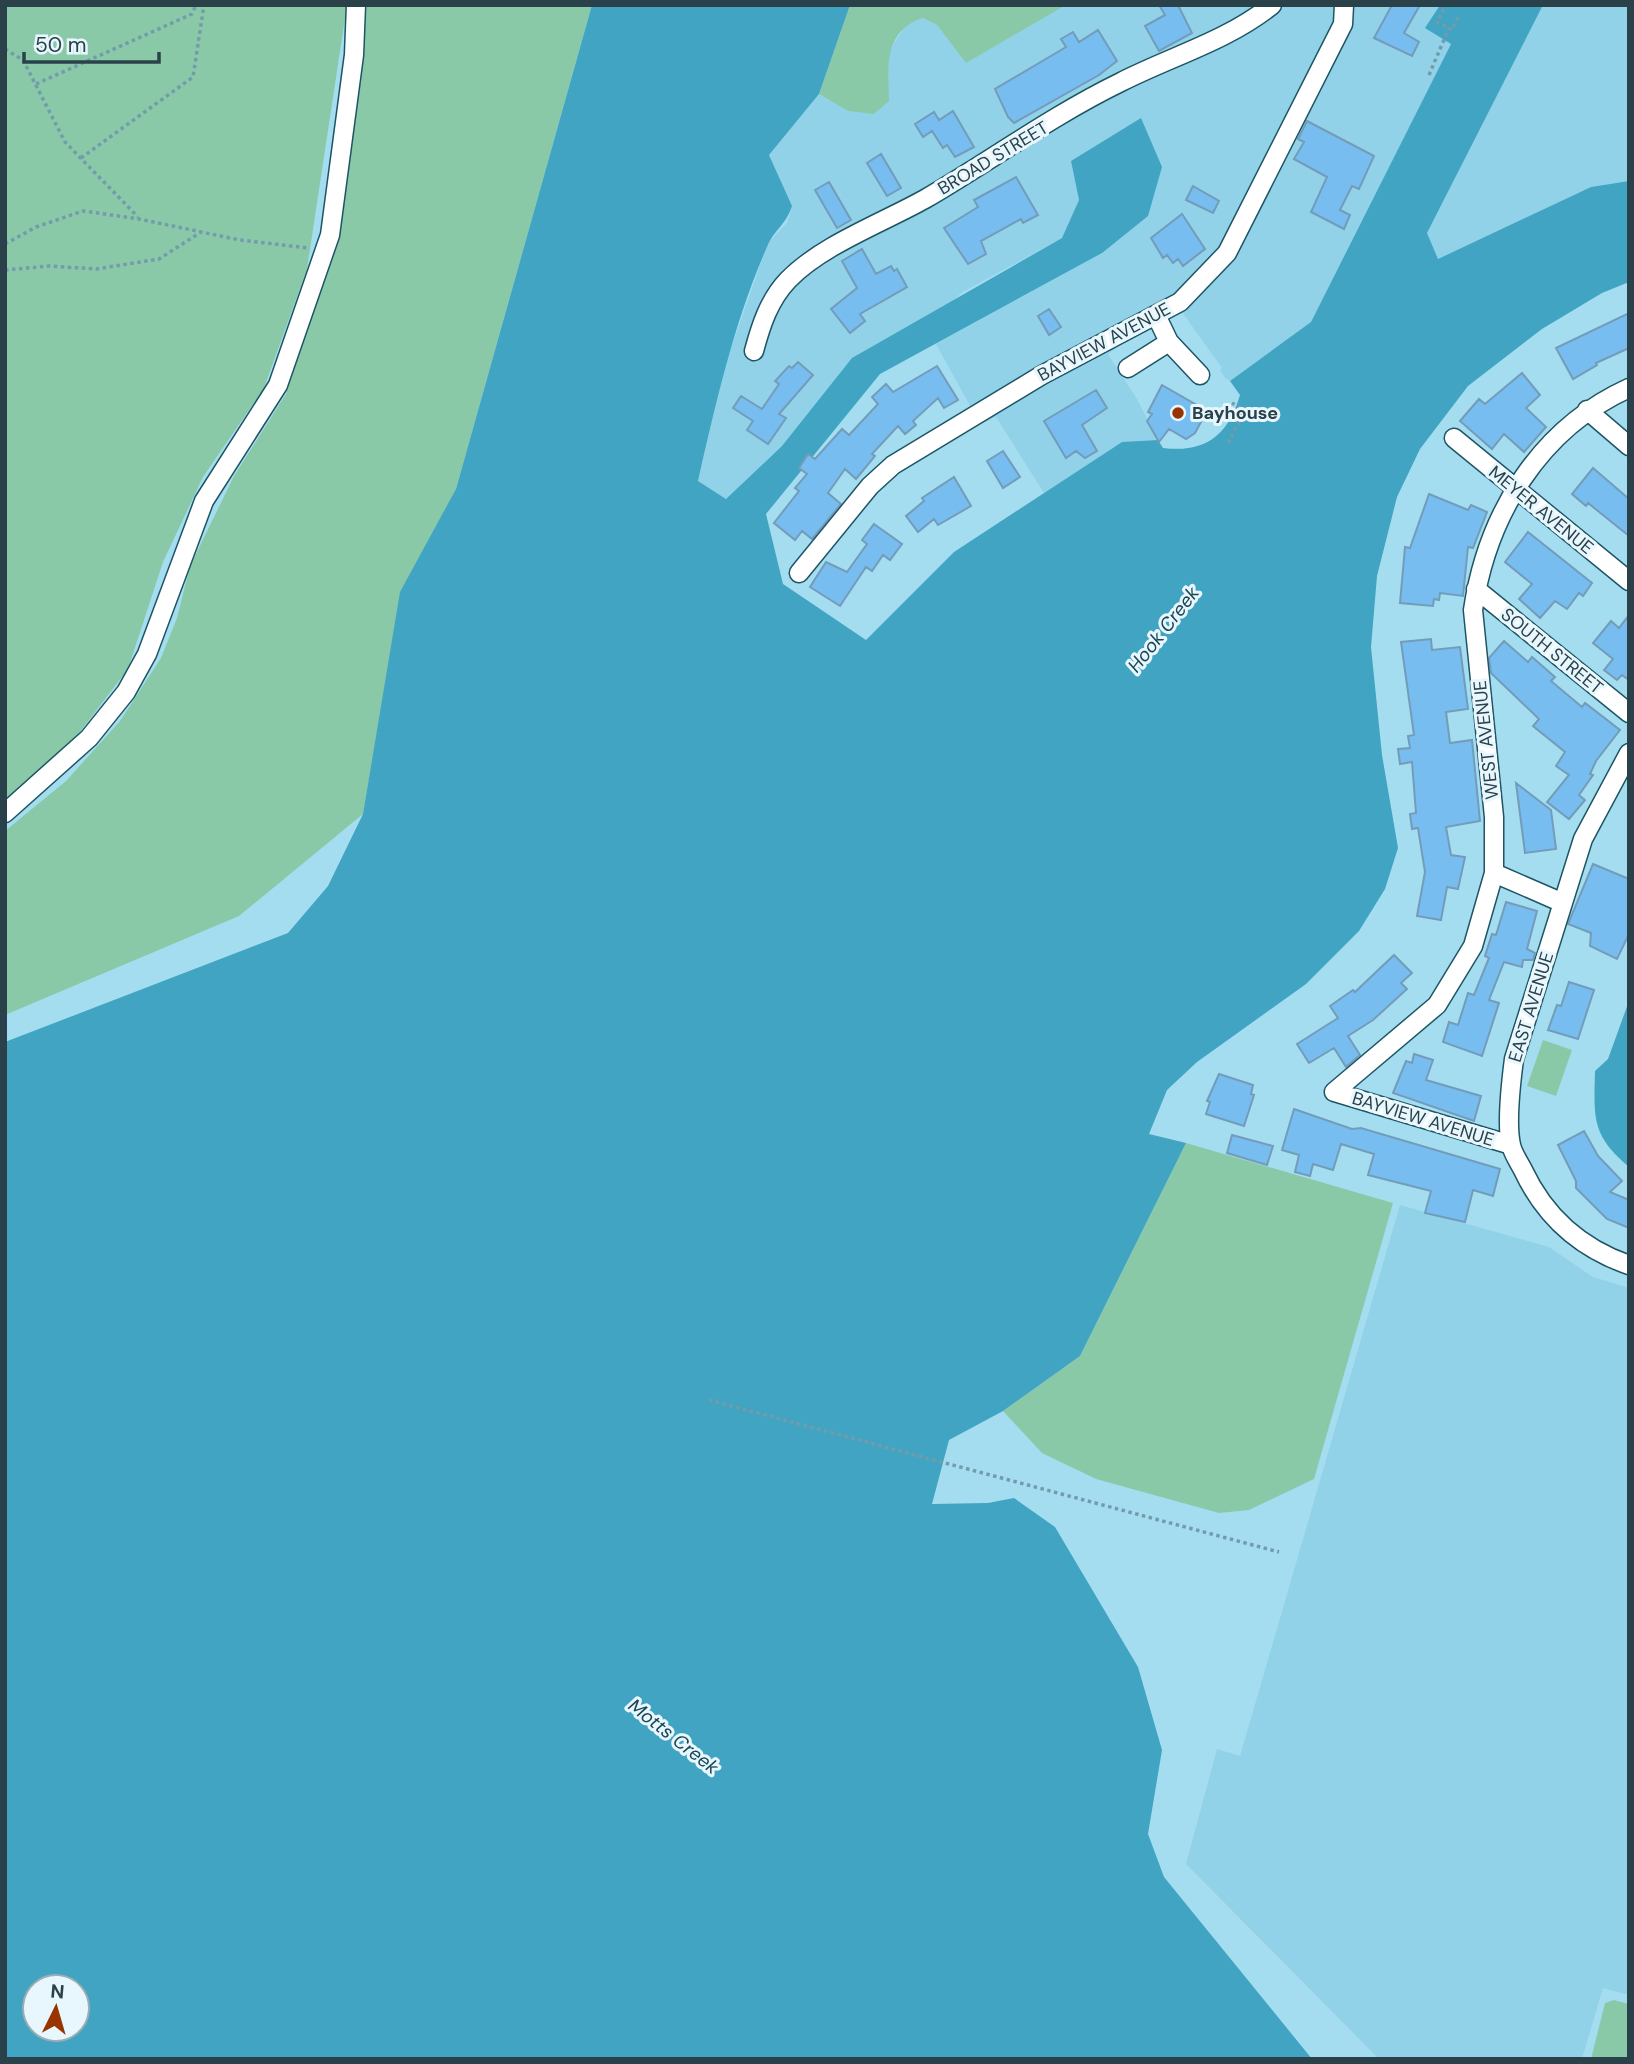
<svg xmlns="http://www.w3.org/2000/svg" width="1634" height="2064" viewBox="0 0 1634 2064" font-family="'DM Sans',sans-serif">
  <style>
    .built { fill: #91d2e8 }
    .green { fill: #8ac9a8 }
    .water { fill: #40a4c2; fill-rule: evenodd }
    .building { fill: #77bdef; stroke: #739cba; stroke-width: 2 }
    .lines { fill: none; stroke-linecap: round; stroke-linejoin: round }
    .minor-casing { stroke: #1d5565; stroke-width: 21 }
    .path { stroke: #729cab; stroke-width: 3.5; stroke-dasharray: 3.5 3.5; stroke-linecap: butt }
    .minor { stroke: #fff; stroke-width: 18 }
    .poi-dot { fill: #983400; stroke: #e7f7fd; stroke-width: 2.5 }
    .labels { text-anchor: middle; stroke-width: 6; stroke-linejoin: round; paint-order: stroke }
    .street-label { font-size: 18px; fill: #2a4149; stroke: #e7f7fd }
    .poi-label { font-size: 18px; font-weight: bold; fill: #2a4149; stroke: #e7f7fd; text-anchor: start }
    .water-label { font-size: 19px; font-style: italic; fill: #1a4553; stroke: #e7f7fd }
  </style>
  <rect width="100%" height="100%" fill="#a5ddf0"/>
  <path class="built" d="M1066 5H1440L1426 28 1451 44 1311 322 1230 381 1225 378 1220 370 1222 368 1182 312 1147 326 1108 354 1137 399 1158 440 1122 442 1044 493 996 417 980 424 936 344 1102 253 1071 161 1079 200 1062 238 963 292 782 446 726 499 698 481 724 368 768 243 787 223 792 207 769 155 819 94 848 111 907 24 923 18 937 25 966 62Z
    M1543 5H1629V181L1591 187 1438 259 1427 233Z
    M1400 1205 1549 1247 1593 1277 1629 1288V1995L1603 1988 1582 2059H1379L1186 1864 1217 1749 1240 1756Z"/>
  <path class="green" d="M5 5H347L307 269 264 388 203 477 163 562 128 669 66 750 5 802Z
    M366 5H592L456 489 399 602 363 814 239 916 5 1015V831L66 781 120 721 161 658 177 618 190 566 234 476 286 394 339 230Z
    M850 5H1066L966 63 937 25 923 18C883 31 888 67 889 101L874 114 848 111 819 94Z
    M1543 1040 1572 1050 1556 1096 1527 1086Z
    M1186 1143 1393 1203 1314 1479 1249 1510 1219 1513 1096 1479 1042 1453 1003 1411 1080 1356Z
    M1614 2000 1629 2004V2059H1591L1605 2003Z"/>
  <path class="water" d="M592 5H850L819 94 769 155 792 206C786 225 773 231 767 247 734 322 716 402 698 481L726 499 782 446 852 358 1062 238 1079 200 1071 161 1141 118 1162 167 1148 216 1102 253 880 374 766 514 783 584 866 640 954 552 1122 442 1158 440 1163 448C1205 453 1228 436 1240 395L1230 381 1311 322 1451 44 1425 28 1440 5H1543L1427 233 1438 259 1591 187 1629 181V282L1602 293 1542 329 1468 386 1420 449 1397 497 1377 576 1371 647 1382 755 1398 848 1385 889 1359 931 1306 984 1197 1062 1167 1090 1149 1134 1186 1143 1080 1356 1003 1411 949 1440 932 1504 988 1503 1014 1498 1055 1527 1138 1667 1162 1750 1148 1834 1164 1877 1312 2059H5V1042L288 933 328 886 363 814 400 592 456 489ZM35 1987H77V2029H35Z
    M1629 1001V1167C1591 1135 1594 1118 1595 1071L1608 1059Z"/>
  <path class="building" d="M1159 5H1178L1192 33 1159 51 1145 26 1165 15Z
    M1392 5H1420L1404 33 1419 42 1412 56 1374 38Z
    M1098 30 1117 61 1099 75 1014 123 1008 117 995 89 1066 47 1061 39 1073 32 1079 42Z
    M953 111 974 147 955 157 947 145 943 148 932 131 923 137 915 124 934 112 939 120Z
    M1307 121 1374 156 1359 189 1352 186 1340 210 1350 215 1344 229 1311 212 1327 177 1294 159 1304 142 1298 139Z
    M881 154 901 188 887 196 867 163Z
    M1016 177 1038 215 1023 223 1021 219 981 241 986 254 968 264 944 228 978 207 974 200Z
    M829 182 851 220 837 228 815 190Z
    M1193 186 1219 201 1213 213 1186 200Z
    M1182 214 1205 249 1183 266 1178 259 1173 263 1167 255 1163 258 1151 238Z
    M862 249 876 274 891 266 894 271 897 269 907 287 860 314 865 321 850 333 831 309 857 288 842 261Z
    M1049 309 1061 327 1049 335 1038 316Z
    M1629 313V348L1596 363 1597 365 1573 379 1556 348Z
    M798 362 813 375 779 414 786 418 768 444 747 430 753 421 733 408 741 396 762 409 779 384 775 381 789 366 792 368Z
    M937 366 958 400 944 408 938 398 913 421 916 425 905 434 898 426 872 454 875 456 856 479 845 469 828 493 841 504 812 539 802 531 795 540 774 523 799 491 795 488 807 474 799 468 808 454 815 459 842 429 849 435 878 404 872 397 886 384 893 392Z
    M1522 373 1540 395 1526 408 1546 427 1524 452 1504 434 1492 449 1460 421 1479 399 1485 404Z
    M1162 385 1207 411 1195 433 1186 439 1169 429 1159 442 1147 421 1152 414 1148 412Z
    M1096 390 1107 408 1082 425 1097 451 1085 458 1076 451 1066 458 1044 421Z
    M1003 451 1020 477 1003 488 987 461Z
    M1593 468 1629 499V536L1588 503 1586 506 1572 494Z
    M954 477 971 506 938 525 934 519 918 532 906 516 924 501 922 498Z
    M1429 494 1468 510 1471 505 1487 512 1473 548 1468 547 1463 596 1440 593 1439 600 1434 599 1433 606 1400 603 1405 547 1410 548Z
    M874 524 902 544 890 560 883 555 872 571 866 567 840 606 810 587 826 562 847 572 867 544 862 540Z
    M1528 532 1592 583 1583 596 1579 593 1567 609 1555 601 1540 618 1519 599 1532 584 1505 562Z
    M1629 615V680L1622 675 1617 680 1604 670 1613 659 1593 643 1611 621 1619 628Z
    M1431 639 1432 650 1460 647 1468 709 1446 712 1450 743 1472 740 1480 821 1446 827 1451 855 1465 857 1458 889 1447 887 1441 920 1417 916 1425 872 1418 828 1412 829 1410 814 1416 813 1412 762 1400 764 1398 749 1410 748 1408 736 1414 735 1401 642Z
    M1504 641 1528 662 1532 657 1555 677 1551 681 1582 707 1585 703 1620 730 1596 761 1590 774 1593 775 1579 795 1585 800 1569 819 1547 802 1569 775 1556 766 1565 752 1533 726 1539 719 1491 673 1489 658Z
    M1516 783 1551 810 1556 849 1525 853Z
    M1593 864 1629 879V934L1617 959 1590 946 1591 933 1568 924Z
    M1506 902 1537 911 1527 949 1535 953 1533 960H1523L1522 967 1504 962 1489 1000 1499 1003 1482 1056 1443 1042 1449 1022 1458 1025 1468 993 1474 995 1489 958 1485 956 1492 934 1496 935Z
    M1394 955 1412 973 1401 983 1407 989 1373 1020 1348 1036 1360 1055 1346 1067 1334 1048 1309 1063 1297 1044 1338 1018 1330 1006 1353 990 1355 992Z
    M1569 982 1594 990 1578 1039 1548 1030 1557 1005 1561 1006Z
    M1414 1054 1433 1060 1426 1080 1481 1096 1474 1121 1393 1093 1406 1061 1412 1063Z
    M1219 1074 1253 1085 1251 1094 1254 1095 1244 1126 1206 1114 1210 1102 1207 1101Z
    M1294 1109 1352 1129 1361 1128 1500 1169 1493 1196 1473 1190 1465 1222 1425 1213 1431 1191 1368 1175 1374 1154 1341 1144 1333 1170 1313 1164 1310 1176 1295 1172 1299 1155 1282 1150Z
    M1584 1131 1598 1156 1622 1181 1610 1192 1629 1200V1228L1607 1219 1576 1188V1181L1558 1145Z
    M1232 1135 1273 1146 1267 1165 1227 1153Z"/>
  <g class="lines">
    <defs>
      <path id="minor" d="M1169 342 1200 375
        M754 351C761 325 769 300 788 280 822 245 882 223 925 199 990 161 1053 115 1121 82 1172 56 1227 41 1272 5
        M1128 368 1169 342 1156 315
        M1587 410 1629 446
        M1454 438 1629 581
        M799 573 870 486 893 465 1042 375 1180 302 1227 253 1343 24 1344 5
        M1476 589 1629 713
        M1629 753 1583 839 1514 1059C1511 1082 1506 1123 1511 1145 1513 1154 1519 1162 1523 1170 1545 1217 1580 1248 1629 1265
        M5 813 89 738 126 692 147 654 204 501 278 385 330 235 354 55 356 5
        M1494 873 1563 903
        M1334 1092 1437 1005 1473 946 1494 873V817L1473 610C1487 515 1539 429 1629 388
        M1334 1092 1511 1145"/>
    </defs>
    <use href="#minor" class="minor-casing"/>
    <path class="path" d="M1444 9 1437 22 1452 30 1458 17
      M5 49 23 60 65 142 138 217
      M1429 75 1449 28
      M36 84 192 14 196 5
      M81 158 193 77 204 5
      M5 244 36 227 83 211 139 219 240 240 308 248
      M5 270 49 266 96 269 159 259 201 232
      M1228 443 1245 410 1232 403
      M709 1400 1279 1552"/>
    <use href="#minor" class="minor"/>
  </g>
  <circle class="poi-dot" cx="1178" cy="413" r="7"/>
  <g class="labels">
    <g class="street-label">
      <text transform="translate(993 158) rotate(-31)" y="6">BROAD STREET</text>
      <text transform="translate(1104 342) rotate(-28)" y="6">BAYVIEW AVENUE</text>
      <text transform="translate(1541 510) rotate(39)" y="6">MEYER AVENUE</text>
      <text transform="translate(1552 651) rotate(39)" y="6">SOUTH STREET</text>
      <text transform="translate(1486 740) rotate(-96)" y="6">WEST AVENUE</text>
      <text transform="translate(1531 1007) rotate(-73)" y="6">EAST AVENUE</text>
      <text transform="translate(1423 1119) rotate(17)" y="6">BAYVIEW AVENUE</text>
    </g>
    <g class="poi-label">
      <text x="1192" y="419">Bayhouse</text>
    </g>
    <g class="water-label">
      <text transform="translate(1163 629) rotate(-52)" y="7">Hook Creek</text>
      <text transform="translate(674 1736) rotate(38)" y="7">Motts Creek</text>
    </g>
  </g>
  <rect width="1634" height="2064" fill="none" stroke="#2a4149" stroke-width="14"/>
  <g transform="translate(56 2008) rotate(5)"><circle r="33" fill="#e7f7fd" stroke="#9baeb5" stroke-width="2"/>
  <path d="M0-5L12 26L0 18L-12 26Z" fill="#983400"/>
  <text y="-10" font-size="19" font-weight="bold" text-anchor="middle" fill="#2a4149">N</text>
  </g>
  <path d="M24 52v10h135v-10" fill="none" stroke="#2a4149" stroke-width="3.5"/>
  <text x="35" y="52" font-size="21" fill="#2a4149" stroke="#e7f7fd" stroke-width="5" paint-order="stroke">50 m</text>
</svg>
